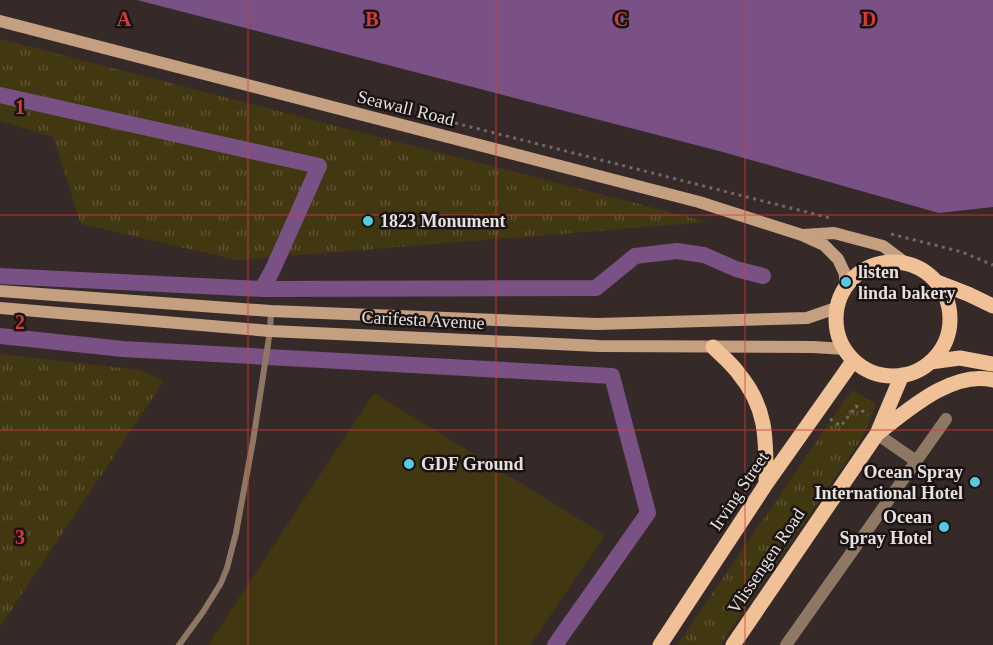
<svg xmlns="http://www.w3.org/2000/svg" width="993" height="645" viewBox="0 0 993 645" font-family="Georgia,serif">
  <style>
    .grass { fill: url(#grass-tufts) }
    .pitch { fill: #413811 }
    .water { fill: #795184 }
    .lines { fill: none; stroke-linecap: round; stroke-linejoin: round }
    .canal { stroke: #795184; stroke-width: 16 }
    .path { stroke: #726866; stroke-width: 3; stroke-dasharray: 3 4.5; stroke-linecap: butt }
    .lane { stroke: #8e7763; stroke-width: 6 }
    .street { stroke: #8e7763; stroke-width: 12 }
    .secondary { stroke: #c5a080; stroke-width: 12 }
    .primary { stroke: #f0c096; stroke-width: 15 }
    .grid { fill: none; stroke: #d83a3a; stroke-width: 1.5; stroke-opacity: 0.55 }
    .poi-dot { fill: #57c9e2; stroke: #191413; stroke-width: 2 }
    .labels { text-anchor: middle; stroke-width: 5; stroke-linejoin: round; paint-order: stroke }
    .street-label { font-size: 18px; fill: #e7e0de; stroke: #191413 }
    .poi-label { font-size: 18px; font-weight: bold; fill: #e7e0de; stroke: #191413; text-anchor: start }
    .grid-label { font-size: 20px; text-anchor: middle; font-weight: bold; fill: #d83a3a; stroke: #191413; stroke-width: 5; stroke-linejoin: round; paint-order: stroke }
  </style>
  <defs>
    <pattern id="grass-tufts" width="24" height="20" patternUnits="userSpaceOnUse" patternTransform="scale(1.5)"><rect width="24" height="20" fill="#413811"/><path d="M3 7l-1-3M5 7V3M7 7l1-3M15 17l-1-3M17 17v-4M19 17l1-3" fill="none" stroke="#5c5433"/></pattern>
  </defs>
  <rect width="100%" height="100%" fill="#352a28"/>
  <path class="grass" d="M0 39 708 222 237 260 81 224 53 137 0 121Z
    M0 354 139 370 164 381 0 627Z
    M852 390 876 404 864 435 720 645H677Z"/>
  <path class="pitch" d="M374 393 605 535 530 645H208Z"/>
  <path class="water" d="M137 0H993V207L939 213 719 151Z"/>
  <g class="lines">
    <path class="canal" d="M0 95 319 166 272 271 262 289
      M0 276 262 289 596 288 635 256 677 251 704 255 736 269 763 276
      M0 336 123 349 612 376 648 513 555 645"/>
    <path class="path" d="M455 123 830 218
      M891 234 962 252 993 265
      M830 419 841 426 856 406 868 415"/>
    <path class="lane" d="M179 645 203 612 221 583 227 568 236 533 253 441 270 331 271 311"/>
    <path class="street" d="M877 434 916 461
      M786 645 946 419"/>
    <path class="secondary" d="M0 21 699 202 802 235 824 245 838 259 845 274V287
      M803 235 834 233 883 246 907 264
      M0 291 271 311 597 324 807 318 836 308
      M0 308 270 331 599 346 813 347 845 349"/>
    <path class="primary" d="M836 319a57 57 0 1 1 114 0a57 57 0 1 1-114 0Z
      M937 282 968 294 993 306
      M713 347C722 356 732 364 739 374 768 409 766 441 766 484
      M930 362 960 358 993 364
      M877 434C908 410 952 370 993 380
      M660 645 766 484 853 361
      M733 645 877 434 902 375"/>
  </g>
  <path class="grid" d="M248 0V645M496 0V645M745 0V645M0 215H993M0 430H993"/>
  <g class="poi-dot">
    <circle cx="368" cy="221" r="6"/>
    <circle cx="846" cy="282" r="6"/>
    <circle cx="409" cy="464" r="6"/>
    <circle cx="975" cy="482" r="6"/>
    <circle cx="944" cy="527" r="6"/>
  </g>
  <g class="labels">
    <g class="street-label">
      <text transform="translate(406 108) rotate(14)" y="6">Seawall Road</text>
      <text transform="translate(423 320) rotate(3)" y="6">Carifesta Avenue</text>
      <text transform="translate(739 491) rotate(-56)" y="6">Irving Street</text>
      <text transform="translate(766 561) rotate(-56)" y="6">Vlissengen Road</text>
    </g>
    <g class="poi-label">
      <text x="380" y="227">1823 Monument</text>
      <text x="858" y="278">listen<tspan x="858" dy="21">linda bakery</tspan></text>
      <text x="421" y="470">GDF Ground</text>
      <text x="963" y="478" text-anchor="end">Ocean Spray<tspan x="963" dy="21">International Hotel</tspan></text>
      <text x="932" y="523" text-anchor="end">Ocean<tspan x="932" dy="21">Spray Hotel</tspan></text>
    </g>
  </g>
  <g class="grid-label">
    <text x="124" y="26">A</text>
    <text x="372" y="26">B</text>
    <text x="621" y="26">C</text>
    <text x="869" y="26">D</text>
    <text x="20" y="114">1</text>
    <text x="20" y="329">2</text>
    <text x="20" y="544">3</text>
  </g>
</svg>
